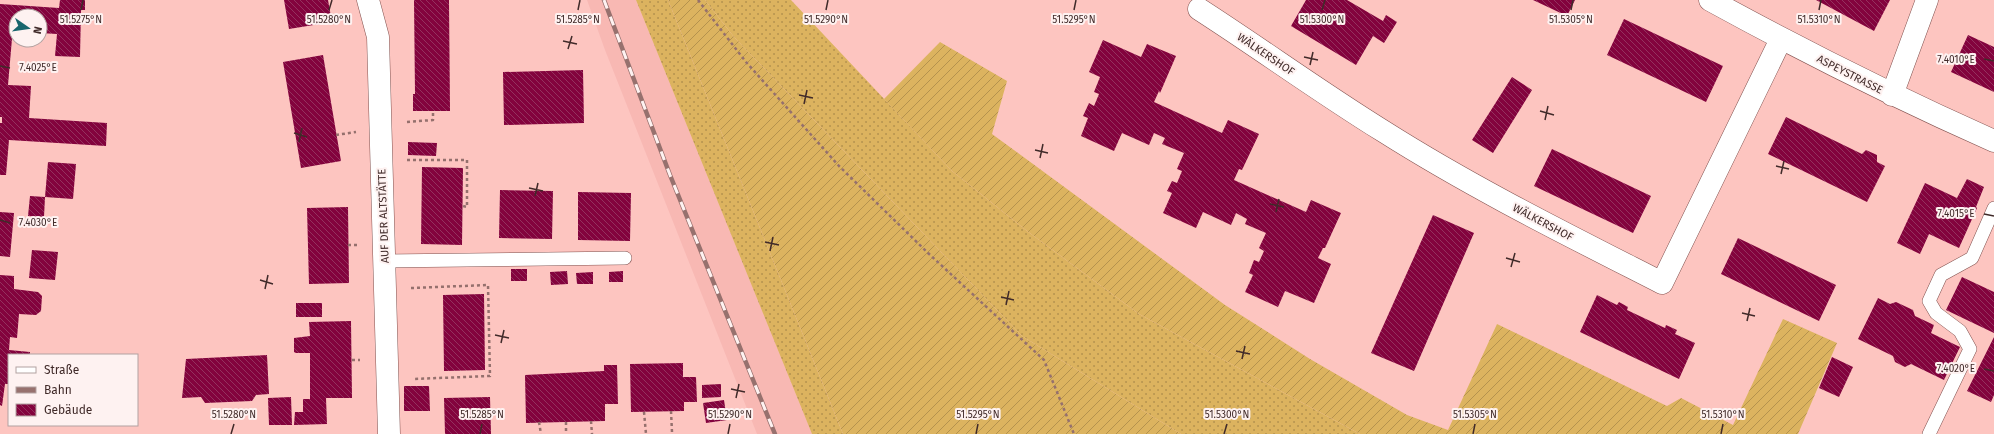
<svg xmlns="http://www.w3.org/2000/svg" width="1994" height="434" viewBox="0 0 1994 434" font-family="'Fira Sans',sans-serif">
  <style>
    .built { fill: #f8b8b3 }
    .grass { fill: url(#grass-dots) }
    .garden { fill: url(#garden-furrows) }
    .building { fill: url(#building-back-hatch) }
    .lines { fill: none; stroke-linecap: round; stroke-linejoin: round }
    .lane-casing { stroke: #82524f; stroke-width: 14 }
    .street-casing { stroke: #82524f; stroke-width: 23 }
    .path { stroke: #95706d; stroke-width: 2.5; stroke-dasharray: 3 3; stroke-linecap: butt }
    .lane { stroke: #fff; stroke-width: 13 }
    .street { stroke: #fff; stroke-width: 22 }
    .rail-casing { stroke: #97716e; stroke-width: 4.5 }
    .rail { stroke: #fef2f1; stroke-width: 3; stroke-dasharray: 9; stroke-linecap: butt }
    .ticks { fill: none; stroke: #402a29; stroke-width: 1.5 }
    .labels { text-anchor: middle; stroke-width: 4; stroke-linejoin: round; paint-order: stroke }
    .street-label { font-size: 11px; fill: #402a29; stroke: #fef2f1 }
    .ticks-label { font-size: 10px; text-anchor: middle; fill: #402a29; stroke: #fef2f1; stroke-width: 4; stroke-linejoin: round; paint-order: stroke }
  </style>
  <defs>
    <pattern id="grass-dots" width="8" height="8" patternUnits="userSpaceOnUse"><rect width="8" height="8" fill="#dcb35f"/><path d="M2 2h.1M6 6h.1" fill="none" stroke="#b4924e" stroke-width="1.8" stroke-linecap="round"/></pattern>
    <pattern id="garden-furrows" width="10" height="10" patternUnits="userSpaceOnUse"><rect width="10" height="10" fill="#dcb35f"/><path d="M-1 1l2-2M0 10L10 0M9 11l2-2" fill="none" stroke="#b4924e"/></pattern>
    <pattern id="building-back-hatch" width="6" height="6" patternUnits="userSpaceOnUse"><rect width="6" height="6" fill="#83033d"/><path d="M-1 5l2 2M0 0l6 6M5-1l2 2" fill="none" stroke="#94325e"/></pattern>
  </defs>
  <rect width="100%" height="100%" fill="#fdc5c0"/>
  <path class="built" d="M587 0H636L812 434H757L605 50Z"/>
  <path class="grass" d="M636 0H668L843 434H812Z
    M705 0H791L952 171 1027 231 1139 314 1360 434H1181L1022 336 734 37Z"/>
  <path class="garden" d="M668 0H705L734 37 1022 336 1181 434H843Z
    M940 42 1007 81 992 134 1225 305 1310 359 1407 415 1448 430 1497 324 1667 406 1681 398 1733 425 1783 319 1837 343 1798 434H1360L1139 314 1027 231 952 171 884 99Z"/>
  <path class="building" d="M60 0H85V10H81L80 57 55 56 57 34 40 33V16H16V27H13L8 85 31 86 29 118 107 123 106 146 9 140 6 175H0V123H2V117H0V4L59 8Z
    M284 0H328L332 22 289 29Z
    M414 0H449L450 111H413V94H415Z
    M1306 0H1347L1383 21 1386 15 1397 22 1384 43 1373 36 1356 65 1291 26Z
    M1533 0H1575L1567 16Z
    M1816 0H1890L1874 31Z
    M1624 19 1723 66 1706 102 1607 55Z
    M1968 35 1994 47V92L1951 72Z
    M1103 40 1141 57 1147 44 1176 56 1160 93 1159 91 1154 102 1222 133 1228 120 1259 134 1242 170 1239 169 1234 180 1306 212 1311 200 1341 213 1325 248H1323L1318 258 1331 264 1314 303 1285 291 1278 307 1245 292 1253 275 1249 273 1254 260 1259 262 1264 251 1259 248 1266 233 1245 224 1247 219 1236 213 1231 225 1203 212 1196 228 1163 213 1172 193 1167 191 1172 181 1177 183 1182 171 1177 169 1184 153 1162 144 1165 138 1154 133 1149 145 1122 133 1114 151 1081 136 1088 118 1083 116 1089 103 1094 106 1099 94 1094 92 1100 77 1089 72Z
    M323 55 341 161 301 168 283 62Z
    M583 70 584 123 504 125 503 72Z
    M1512 77 1532 90 1493 153 1472 140Z
    M1786 117 1862 154 1866 150 1877 155V162L1885 166 1867 202 1768 154Z
    M408 142 437 143 436 156 408 155Z
    M1552 149 1651 196 1633 233 1534 186Z
    M48 162 76 164 73 199 45 197Z
    M422 167 463 168 462 245 421 244Z
    M1967 179 1984 187 1976 207 1977 208 1959 248 1929 234 1920 254 1897 243 1925 183 1957 198Z
    M500 190 553 191 552 239 499 238Z
    M578 192 631 193 630 241 578 240Z
    M30 196 45 197 44 217 28 216Z
    M348 207 349 283 309 284 307 208Z
    M0 212 14 213 10 257 0 256Z
    M1433 215 1474 233 1414 371 1371 353Z
    M1738 238 1836 285 1819 321 1721 274Z
    M32 250 58 252 55 280 29 278Z
    M511 269H527V281H511Z
    M567 271 568 284 551 285 550 272Z
    M623 271V282H609V272Z
    M593 272V284H577L576 273Z
    M0 275 14 276V289L38 292 42 296 41 311 36 315 19 314 17 338 10 337 9 350 30 352V355H9V384H5L2 406 0 405Z
    M1962 277 1994 292V333L1946 310Z
    M484 294 485 370 444 371 443 295Z
    M1597 295 1617 305 1619 302 1628 307 1627 310 1665 328 1666 325 1677 330 1675 334 1695 343 1679 379 1580 332Z
    M1878 298 1890 304 1896 302 1913 310 1915 316 1934 325 1931 333 1960 347 1944 380 1911 364 1905 367 1895 362 1893 356 1858 339Z
    M296 303H322V317H296Z
    M351 321 352 398H326L327 424 294 425 295 412H303V399H310V353H296L294 352V338L310 336 309 322Z
    M1994 337V395L1991 402 1967 391Z
    M267 355 269 394 256 395 252 401 205 403 201 397 182 398 186 359Z
    M1832 357 1853 367 1839 397 1819 388Z
    M683 363V377H696L697 402H684V411L631 412 630 364Z
    M604 365H617L618 404H605V421L526 423 525 375 604 371Z
    M721 384V397L702 398V385Z
    M404 386H429L430 411H404Z
    M291 397 292 425H269L268 398Z
    M490 397 491 434H445L444 398Z
    M724 400 727 420 706 423 703 403Z"/>
  <g class="lines">
    <defs>
      <path id="lane" d="M384 261 625 258
        M1929 434 1970 349 1960 331 1936 313 1929 301 1941 275 1972 258 1994 208"/>
      <path id="street" d="M368 0 378 37 389 434
        M1710 0C1803 51 1897 98 1994 141
        M1199 9C1261 49 1320 92 1383 131 1473 188 1568 235 1662 283L1781 39
        M1892 95 1927 0"/>
    </defs>
    <use href="#lane" class="lane-casing"/>
    <use href="#street" class="street-casing"/>
    <path class="path" d="M698 0 746 62 839 166 928 253 1044 360 1074 434
      M407 122 433 120V111
      M336 135 356 132
      M407 160H467V207L463 206
      M348 245H357
      M411 288 488 285 490 376 413 379
      M352 360H360
      M671 411 672 432
      M644 412 646 434
      M591 421 592 434
      M539 422 541 434
      M566 422V434"/>
    <use href="#lane" class="lane"/>
    <use href="#street" class="street"/>
    <defs>
      <path id="rail" d="M604 0 670 175 775 434"/>
    </defs>
    <use href="#rail" class="rail-casing"/>
    <use href="#rail" class="rail"/>
  </g>
  <path class="ticks" d="M81 10 83 0M329 10 332 0M578 10 580 0M826 10 828 0M1074 10 1076 0M1322 10 1325 0M1571 10 1573 0M1819 10 1821 0M563 41 577 44M568 49 572 36M1304 57 1318 60M1984 59 1994 61M1310 65 1313 52M0 66 10 68M799 95 813 98M804 104 807 90M1540 111 1554 115M1545 120 1548 106M294 133 307 137M299 142 302 128M1035 150 1048 153M1040 158 1043 144M1776 166 1789 169M1781 174 1784 161M529 188 543 191M535 196 538 183M1270 204 1284 207M1276 212 1279 199M1984 214 1994 216M0 220 10 223M765 242 779 245M770 251 773 237M1506 258 1520 262M1511 267 1515 253M260 280 273 284M265 289 268 275M1001 297 1014 300M1006 305 1009 291M1742 313 1755 316M1747 321 1750 308M495 335 509 338M501 343 504 330M1236 351 1250 354M1242 359 1245 346M1984 369 1994 371M731 389 745 392M736 398 739 384M231 434 234 424M480 434 482 424M728 434 730 424M976 434 978 424M1224 434 1227 424M1473 434 1475 424M1721 434 1723 424"/>
  <g class="labels">
    <g class="street-label">
      <text transform="translate(1266 54) rotate(34)" y="4">WÄLKERSHOF</text>
      <text transform="translate(1850 74) rotate(27)" y="4">ASPEYSTRASSE</text>
      <text transform="translate(383 216) rotate(-92)" y="4">AUF DER ALTSTÄTTE</text>
      <text transform="translate(1543 222) rotate(28)" y="4">WÄLKERSHOF</text>
    </g>
  </g>
  <g class="ticks-label">
    <text x="329" y="23">51.5280°N</text>
    <text x="578" y="23">51.5285°N</text>
    <text x="826" y="23">51.5290°N</text>
    <text x="1074" y="23">51.5295°N</text>
    <text x="1322" y="23">51.5300°N</text>
    <text x="1571" y="23">51.5305°N</text>
    <text x="1819" y="23">51.5310°N</text>
    <text x="81" y="23">51.5275°N</text>
    <text x="1956" y="63">7.4010°E</text>
    <text x="38" y="71">7.4025°E</text>
    <text x="1956" y="217">7.4015°E</text>
    <text x="38" y="226">7.4030°E</text>
    <text x="1956" y="372">7.4020°E</text>
    <text x="234" y="418">51.5280°N</text>
    <text x="482" y="418">51.5285°N</text>
    <text x="730" y="418">51.5290°N</text>
    <text x="978" y="418">51.5295°N</text>
    <text x="1227" y="418">51.5300°N</text>
    <text x="1475" y="418">51.5305°N</text>
    <text x="1723" y="418">51.5310°N</text>
  </g>
  <rect x="8" y="354" width="130" height="72" fill="#fef2f1" stroke="#b2a2a1"/>
  <rect x="16" y="367" width="20" height="6" fill="#ffffff" stroke="#b2a2a1"/>
  <text x="44" y="374" font-size="12" fill="#402a29">Straße</text>
  <rect x="16" y="387" width="20" height="6" fill="#97716e" stroke="#b2a2a1"/>
  <text x="44" y="394" font-size="12" fill="#402a29">Bahn</text>
  <rect x="16" y="404" width="20" height="12" fill="url(#building-back-hatch)" stroke="#b2a2a1"/>
  <text x="44" y="414" font-size="12" fill="#402a29">Gebäude</text>
  <g transform="translate(28 28) rotate(103)"><circle r="19" fill="#fef2f1" stroke="#b2a2a1"/>
  <path d="M0-3L7 15L0 10L-7 15Z" fill="#19666d"/>
  <text y="-6" font-size="11" font-weight="bold" text-anchor="middle" fill="#402a29">N</text>
  </g>
</svg>
